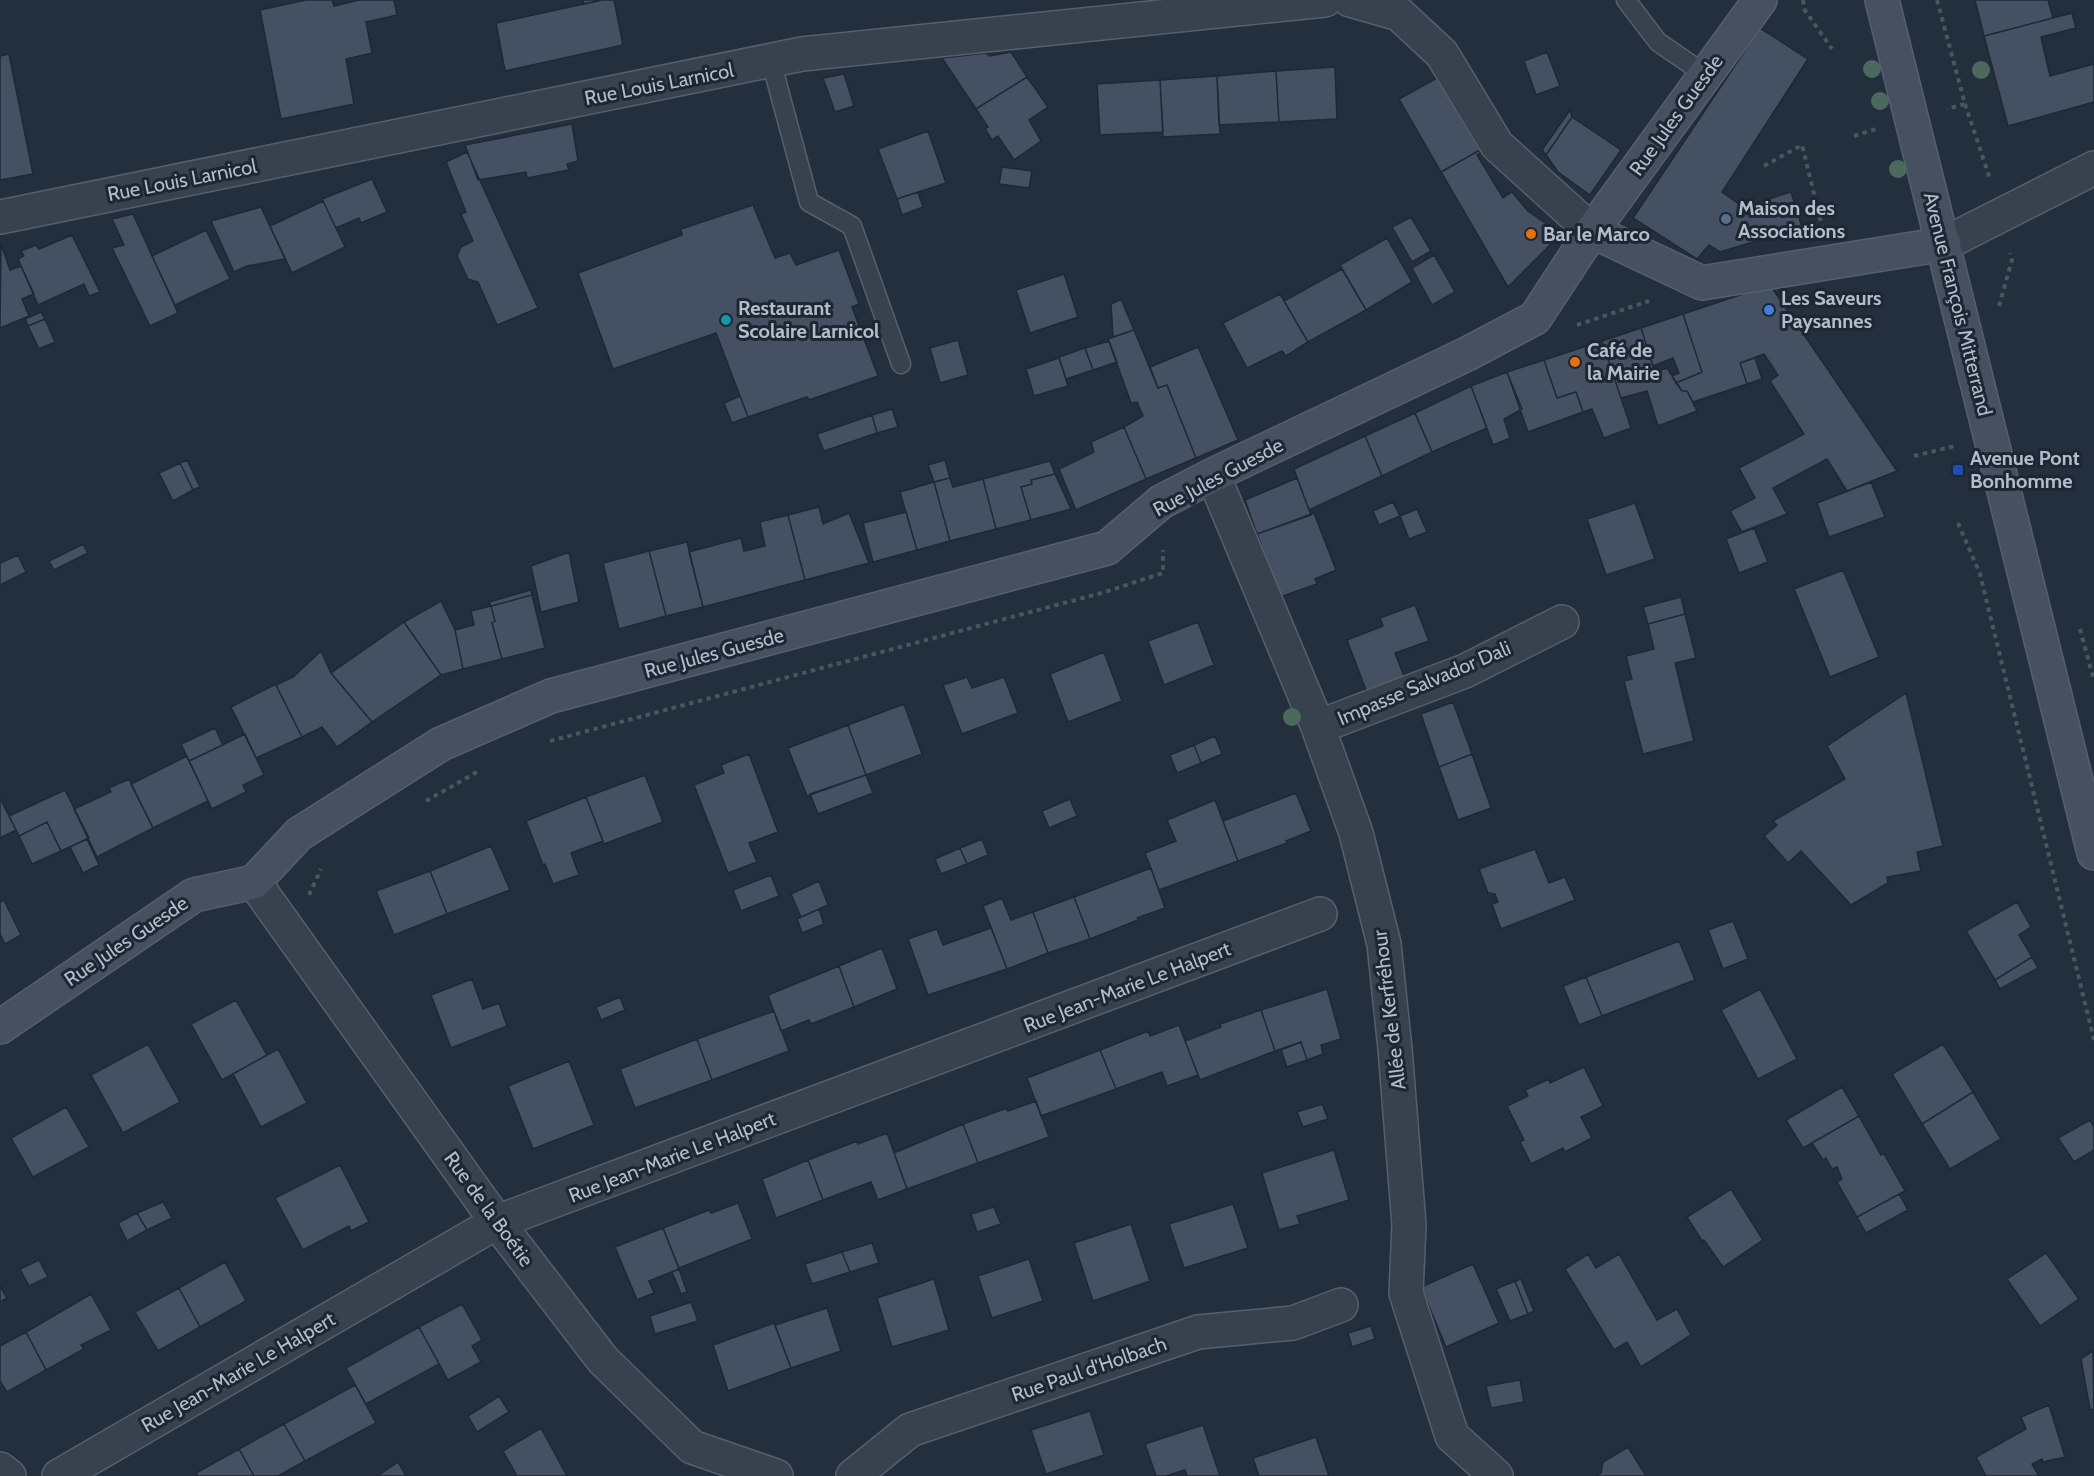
<svg xmlns="http://www.w3.org/2000/svg" width="2094" height="1476" viewBox="0 0 2094 1476" font-family="Cabin,sans-serif">
  <style>
    .building { fill: #455162; stroke: #1f2835; stroke-width: 1.5 }
    .lines { fill: none; stroke-linecap: round; stroke-linejoin: round }
    .lane-casing { stroke: #565f6c; stroke-width: 21 }
    .street-casing { stroke: #565f6c; stroke-width: 36 }
    .secondary-casing { stroke: #565f6c; stroke-width: 36 }
    .path { stroke: #44595c; stroke-width: 4; stroke-dasharray: 4.5 4.5; stroke-linecap: butt }
    .lane { stroke: #38414e; stroke-width: 18 }
    .street { stroke: #38414e; stroke-width: 33 }
    .secondary { stroke: #465061; stroke-width: 33 }
    .tree { fill: #4b6a5d }
    .service-dot { fill: #5c6f8a; stroke: #1d2633; stroke-width: 2 }
    .food-dot { fill: #e8710a; stroke: #1d2633; stroke-width: 2 }
    .shop-dot { fill: #3f7fe0; stroke: #1d2633; stroke-width: 2 }
    .culture-dot { fill: #0f9aa8; stroke: #1d2633; stroke-width: 2 }
    .transit-dot { fill: #1a4fb4; stroke: #1d2633; stroke-width: 2 }
    .labels { text-anchor: middle; stroke-width: 6; stroke-linejoin: round; paint-order: stroke }
    .street-label { font-size: 20px; fill: #b4bcc9; stroke: #1d2633 }
    .poi-label { font-size: 20px; font-weight: bold; fill: #b4bcc9; stroke: #1d2633; text-anchor: start }
  </style>
  <rect width="100%" height="100%" fill="#242f3e"/>
  <path class="building" d="M306 0H332L334 6 359 0H394L397 15 366 22 372 53 346 59 354 104 281 119 260 10Z
    M583 0H602L584 4Z
    M602 0H614L623 45 505 71 496 23Z
    M1975 0H2048L2053 18 1984 36Z
    M2072 13 2076 28 2041 37 2050 76 2094 64V102L2008 126 1984 36Z
    M1760 28 1808 59 1722 192 1743 207 1791 192 1802 227 1720 252 1709 245 1697 259 1633 218Z
    M1011 52 1027 77 976 109 942 58 986 53 990 56Z
    M1547 52 1560 86 1536 95 1524 61Z
    M9 54 33 174 0 180V56Z
    M1335 67 1337 119 1279 122 1276 71Z
    M1276 71 1279 122 1219 125 1217 76Z
    M844 74 854 106 835 112 823 78Z
    M1217 76 1220 134 1163 137 1160 80Z
    M1027 77 1048 107 1029 120 1041 141 1014 160 998 136 992 140 985 129 988 127 976 109Z
    M1437 78 1480 150 1441 172 1399 99Z
    M1160 80 1163 132 1100 135 1097 84Z
    M1570 110 1572 117 1546 155 1542 150Z
    M1572 117 1621 150 1590 195 1558 172 1546 155Z
    M572 124 578 161 567 164 569 170 527 178 526 172 478 180 465 145Z
    M928 131 946 183 897 199 878 149Z
    M1480 150 1481 152 1477 155 1503 198 1512 192 1528 211 1561 234 1508 287 1441 172Z
    M467 152 538 308 497 325 478 282 468 279 457 256 461 247 473 241 461 214 466 212 446 162Z
    M1002 167 1032 171 1029 188 999 184Z
    M372 179 387 212 361 223 359 218 336 228 322 199Z
    M918 192 923 207 902 215 897 199Z
    M323 201 345 247 292 273 270 226Z
    M753 205 775 258 790 253 796 265 839 250 859 304 852 307 878 376 809 400 807 397 748 417 716 333 613 369 578 273 682 235 681 229Z
    M261 207 285 259 247 266 234 272 211 221Z
    M133 214 178 313 150 326 112 248 124 245 112 219Z
    M1411 217 1431 251 1412 262 1392 227Z
    M206 230 230 279 175 305 152 256Z
    M72 235 100 292 89 296 84 284 38 305 18 259 24 256 21 251 36 245 39 249Z
    M1387 238 1412 282 1366 310 1340 265Z
    M1 244 10 270 21 266 34 294 22 299 29 316 0 328Z
    M1434 255 1455 292 1432 305 1412 268Z
    M1342 269 1366 310 1308 342 1284 301Z
    M1064 274 1078 317 1030 333 1016 290Z
    M1770 285 1897 471 1847 491 1827 459 1773 488 1787 514 1742 532 1730 511 1755 498 1739 468 1804 434 1770 381 1778 375 1764 354 1740 363 1747 384 1693 402 1687 391H1682L1676 383 1702 372 1683 314Z
    M1280 294 1308 342 1286 356 1282 351 1247 368 1223 323Z
    M1121 299 1134 330 1113 337 1111 304Z
    M41 312 45 319 28 326 25 319Z
    M1683 314 1702 372 1676 383 1672 376 1679 373 1673 358 1653 366 1641 328Z
    M45 319 55 342 39 349 28 326Z
    M1641 328 1655 372 1667 368 1682 391H1687L1697 411 1658 426 1647 391 1621 398 1602 341Z
    M1134 330 1158 388 1167 385 1196 458 1146 479 1124 427 1143 416 1137 402 1131 403 1108 339Z
    M958 340 968 375 940 383 930 348Z
    M1109 341 1117 362 1093 370 1085 348Z
    M1602 341 1631 428 1604 438 1592 409 1583 412 1576 392 1557 398 1544 360Z
    M1198 347 1238 440 1196 458 1167 385 1158 388 1150 367Z
    M1085 348 1093 370 1066 379 1059 357Z
    M1059 358 1068 386 1034 396 1026 369Z
    M1755 358 1762 379 1747 384 1740 363Z
    M1544 360 1557 398 1576 392 1583 412 1528 432 1507 372Z
    M1507 372 1522 409 1504 419 1510 438 1493 445 1471 386Z
    M1471 386 1487 428 1432 452 1415 413Z
    M740 396 748 417 732 423 724 403Z
    M892 409 898 427 877 433 872 415Z
    M1415 413 1432 452 1382 476 1365 436Z
    M872 415 877 433 824 451 817 434Z
    M1124 427 1146 479 1076 510 1059 469 1094 452 1091 442Z
    M1365 436 1382 476 1309 510 1294 469Z
    M187 460 200 487 193 490 180 463Z
    M945 460 950 478 934 482 928 465Z
    M1050 461 1055 474 1031 480 1032 484 1021 487 1031 520 996 529 983 479Z
    M180 463 193 490 173 501 159 473Z
    M1055 474 1071 509 1031 520 1021 487 1032 484 1031 480Z
    M950 478 953 487 983 479 996 529 950 541 934 482Z
    M1297 478 1311 515 1257 534 1245 500Z
    M934 482 950 541 917 550 900 492Z
    M1871 482 1885 517 1829 537 1817 503Z
    M1393 502 1400 516 1379 525 1373 511Z
    M1635 503 1655 559 1606 575 1587 519Z
    M819 507 823 524 849 513 869 563 805 580 788 515Z
    M1417 509 1427 532 1409 539 1400 516Z
    M906 512 917 550 873 562 863 523Z
    M1314 513 1336 570 1315 579 1317 584 1280 597 1257 534Z
    M788 515 805 580 703 607 689 552 741 538 744 551 765 546 760 522Z
    M1754 528 1768 562 1739 573 1726 539Z
    M687 542 703 607 666 616 649 551Z
    M83 544 88 553 54 570 49 561Z
    M649 551 666 616 619 629 603 563Z
    M569 552 579 602 541 612 531 566Z
    M18 555 26 572 0 585V563Z
    M1843 570 1879 657 1830 677 1794 589Z
    M531 590 532 595 491 606 489 602Z
    M532 595 545 648 502 659 492 623 495 621 491 606Z
    M1681 597 1685 614 1648 624 1643 607Z
    M441 601 455 630 463 669 441 675 404 622Z
    M1415 605 1429 641 1395 653 1407 684 1369 698 1347 640 1383 626 1380 618Z
    M491 606 495 621 492 623 502 659 463 669 455 630 474 625 471 611Z
    M1685 614 1696 658 1675 663 1694 741 1643 754 1624 681 1632 679 1626 656 1654 649 1648 624Z
    M404 622 441 675 372 722 331 673Z
    M1198 622 1214 665 1164 685 1148 641Z
    M321 651 331 673 372 722 337 747 322 727 302 737 276 685 293 677Z
    M1104 652 1122 701 1068 722 1050 674Z
    M967 677 972 688 1004 677 1018 713 962 734 943 685Z
    M274 685H276L302 737 256 758 231 707Z
    M1906 693 1943 846 1917 852 1921 871 1887 877 1888 883 1851 905 1801 851 1788 863 1764 836 1777 825 1773 821 1845 779 1827 746Z
    M1453 702 1472 754 1439 767 1421 714Z
    M904 704 922 754 866 775 848 725Z
    M848 725 866 775 807 796 788 748Z
    M215 728 223 745 189 761 181 744Z
    M245 734 264 775 243 785 246 792 212 809 189 761Z
    M1215 736 1222 754 1201 763 1194 745Z
    M1194 745 1201 763 1177 773 1170 755Z
    M749 754 778 832 749 843 757 862 728 873 694 785 724 773 721 765Z
    M1472 754 1491 808 1458 820 1439 767Z
    M187 756 208 801 153 828 131 784Z
    M645 775 663 822 604 844 586 797Z
    M866 775 873 793 818 814 810 794Z
    M129 779 153 828 97 857 74 809 111 792 109 788Z
    M65 790 89 838 61 851 47 822 19 836 9 816Z
    M1296 793 1311 831 1286 841 1287 843 1238 861 1223 821Z
    M586 797 603 841 571 853 579 875 553 884 545 864 543 865 526 821Z
    M0 798 16 830 0 838Z
    M1070 799 1077 816 1049 828 1042 811Z
    M1215 800 1238 861 1159 890 1145 853 1176 841 1167 820Z
    M47 822 61 851 32 864 19 836Z
    M87 839 99 865 83 873 70 847Z
    M982 839 988 855 967 864 960 848Z
    M491 846 510 890 447 914 430 871Z
    M960 848 967 864 941 874 935 859Z
    M1535 849 1549 883 1565 877 1575 900 1501 929 1492 904 1498 902 1495 894 1488 893 1479 869Z
    M1151 868 1165 908 1137 918 1138 920 1090 939 1074 897Z
    M430 871 447 914 394 935 376 891Z
    M771 875 779 896 741 911 733 890Z
    M819 881 828 905 801 917 791 894Z
    M1074 897 1090 939 1048 953 1033 912Z
    M1002 898 1011 920 1033 912 1048 953 1007 969 983 906Z
    M4 900 21 935 5 944 0 934V902Z
    M2017 902 2031 927 2019 935 2032 957 1995 980 1966 931Z
    M819 909 824 924 802 933 797 919Z
    M1733 921 1748 959 1723 969 1708 930Z
    M991 928 1007 969 928 995 908 939 937 929 943 945Z
    M1679 941 1695 980 1602 1016 1586 977Z
    M882 948 897 989 854 1007 839 966Z
    M2032 957 2038 968 2000 989 1995 980Z
    M839 966 854 1007 811 1024 809 1020 781 1031 768 995Z
    M1586 977 1602 1016 1579 1025 1563 986Z
    M472 979 483 1009 499 1003 507 1026 451 1048 431 995Z
    M1327 989 1341 1039 1321 1045 1323 1054 1307 1060 1301 1042 1275 1051 1261 1010Z
    M1760 989 1797 1059 1758 1079 1721 1010Z
    M620 997 625 1010 601 1020 596 1007Z
    M236 1000 267 1055 222 1080 191 1024Z
    M1261 1010 1275 1051 1200 1080 1185 1041 1221 1027 1220 1024Z
    M774 1011 789 1051 712 1080 697 1039Z
    M1179 1025 1198 1075 1167 1086 1162 1072 1116 1089 1100 1050 1148 1031 1150 1036Z
    M697 1039 712 1080 635 1108 620 1069Z
    M1301 1042 1307 1060 1287 1067 1281 1050Z
    M148 1044 180 1102 123 1133 91 1075Z
    M1943 1044 1973 1092 1922 1124 1892 1074Z
    M278 1049 307 1103 261 1127 233 1074Z
    M1100 1050 1116 1089 1041 1116 1027 1078Z
    M569 1061 594 1125 533 1149 508 1086Z
    M1584 1067 1603 1106 1581 1117 1592 1138 1565 1152 1563 1148 1531 1164 1520 1142 1524 1140 1507 1106 1528 1096 1525 1090 1549 1079 1550 1083Z
    M1842 1087 1859 1116 1803 1148 1786 1120Z
    M1973 1092 2001 1139 1950 1169 1922 1124Z
    M1036 1101 1049 1137 978 1163 963 1124 1007 1108 1008 1111Z
    M1322 1104 1328 1119 1303 1127 1297 1112Z
    M66 1107 89 1147 33 1177 11 1138Z
    M1859 1116 1881 1155 1884 1154 1905 1191 1857 1217 1837 1182 1842 1179 1837 1167 1832 1169 1826 1158 1823 1160 1812 1143Z
    M2090 1120 2094 1127V1150L2074 1162 2058 1138Z
    M963 1124 978 1163 907 1189 894 1153Z
    M887 1133 907 1189 878 1200 871 1182 823 1200 808 1160 857 1141 858 1144Z
    M1334 1150 1349 1200 1297 1216 1300 1224 1279 1230 1262 1173Z
    M808 1160 823 1200 776 1218 762 1179Z
    M340 1165 369 1222 351 1231 349 1226 303 1250 275 1198Z
    M1731 1189 1763 1240 1723 1267 1704 1240 1702 1241 1687 1217Z
    M1899 1194 1908 1210 1866 1233 1857 1217Z
    M163 1202 172 1218 147 1230 137 1213Z
    M738 1203 752 1239 679 1268 663 1228 709 1210 711 1213Z
    M1233 1204 1248 1248 1184 1268 1169 1224Z
    M994 1207 1001 1224 977 1232 971 1214Z
    M137 1213 147 1230 127 1241 118 1223Z
    M1131 1224 1150 1281 1093 1301 1074 1243Z
    M663 1228 679 1269 649 1281 654 1293 637 1300 615 1247Z
    M872 1243 879 1263 850 1272 842 1252Z
    M842 1252 850 1272 812 1284 805 1264Z
    M2046 1253 2079 1299 2040 1326 2007 1279Z
    M1588 1254 1596 1268 1619 1254 1657 1320 1677 1309 1691 1335 1641 1367 1627 1342 1614 1350 1565 1269Z
    M1029 1259 1043 1301 992 1318 978 1276Z
    M39 1260 48 1277 29 1286 20 1269Z
    M225 1262 246 1301 200 1327 179 1288Z
    M1473 1264 1499 1323 1446 1347 1421 1287Z
    M679 1269 687 1292 681 1294 672 1272Z
    M934 1279 949 1330 892 1347 877 1298Z
    M1521 1279 1534 1311 1528 1314 1515 1281Z
    M1515 1281 1528 1314 1510 1321 1496 1289Z
    M0 1286 7 1298 0 1302Z
    M179 1288 200 1327 158 1351 135 1312Z
    M91 1294 111 1330 81 1345 84 1349 46 1370 26 1332Z
    M691 1302 698 1321 655 1334 650 1316Z
    M462 1304 482 1340 472 1346 481 1362 448 1380 419 1327Z
    M827 1308 841 1351 791 1368 775 1325Z
    M774 1323 791 1368 728 1391 713 1345Z
    M1371 1326 1375 1339 1352 1347 1348 1333Z
    M419 1327 439 1364 366 1404 346 1368Z
    M26 1332 46 1370 7 1392 0 1381V1346Z
    M2093 1351 2094 1409 2090 1410 2081 1359Z
    M1520 1380 1524 1402 1491 1408 1486 1386Z
    M355 1385 376 1423 305 1461 284 1424Z
    M499 1396 509 1412 477 1432 468 1416Z
    M2049 1405 2065 1457 2043 1462 2042 1459 2032 1464 2039 1476H1986L1976 1457 2026 1429 2021 1417Z
    M1090 1411 1104 1455 1046 1474 1031 1430Z
    M284 1424 305 1461 278 1476H254L239 1449Z
    M1203 1425 1220 1476H1187L1185 1470 1166 1476H1156L1145 1444Z
    M541 1428 567 1476H517L503 1451Z
    M1316 1437 1329 1476H1259L1253 1458Z
    M1628 1447 1646 1476H1595L1601 1473 1603 1462Z
    M239 1449 254 1476H198L196 1473Z
    M398 1462 406 1476H380L379 1475Z"/>
  <g class="lines">
    <defs>
      <path id="lane" d="M1626 0 1658 42 1706 75
        M771 61 809 202 852 226 901 364"/>
      <path id="street" d="M1350 0 1399 14 1442 54 1497 145 1592 231
        M0 217 802 54 1325 0
        M1944 244 2094 168
        M1213 475 1318 727 1356 833 1384 944 1395 1049 1409 1225 1406 1293 1452 1436 1496 1476
        M1318 727 1465 671 1562 622
        M254 882 497 1222 603 1360 692 1447 776 1476
        M0 1469 9 1476
        M59 1476 497 1222 1320 914
        M853 1476 910 1430 1198 1332 1293 1323 1341 1305"/>
      <path id="secondary" d="M1882 0 2094 853
        M1592 231 1702 283 1944 244
        M0 1027 194 895 254 882 299 834 441 744 551 696 1107 548 1161 502 1213 475 1467 354 1535 318 1592 231 1760 0"/>
    </defs>
    <use href="#lane" class="lane-casing"/>
    <use href="#street" class="street-casing"/>
    <use href="#secondary" class="secondary-casing"/>
    <path class="path" d="M1803 0 1804 9 1832 49
      M1937 0 1965 104 1947 109
      M1965 104 1990 179
      M1854 136 1876 129
      M1764 166 1802 145 1822 226
      M1999 306 2012 260 2010 253
      M1577 325 1649 301
      M1914 456 1955 446
      M1958 523 1980 574 2094 1040
      M2080 629 2094 681
      M550 741 1105 592 1163 573V550
      M426 801 477 772
      M309 895 321 869"/>
    <use href="#lane" class="lane"/>
    <use href="#street" class="street"/>
    <use href="#secondary" class="secondary"/>
  </g>
  <g class="tree">
    <circle cx="1872" cy="69" r="9"/>
    <circle cx="1981" cy="70" r="9"/>
    <circle cx="1880" cy="101" r="9"/>
    <circle cx="1898" cy="169" r="9"/>
    <circle cx="1292" cy="717" r="9"/>
  </g>
  <circle class="service-dot" cx="1726" cy="219" r="6"/>
  <g class="food-dot">
    <circle cx="1531" cy="234" r="6"/>
    <circle cx="1575" cy="362" r="6"/>
  </g>
  <circle class="shop-dot" cx="1769" cy="310" r="6"/>
  <circle class="culture-dot" cx="726" cy="320" r="6"/>
  <rect class="transit-dot" x="1952" y="464" width="12" height="12" rx="3"/>
  <g class="labels">
    <g class="street-label">
      <text transform="translate(659 84) rotate(-11)" y="7">Rue Louis Larnicol</text>
      <text transform="translate(1676 115) rotate(-54)" y="7">Rue Jules Guesde</text>
      <text transform="translate(182 180) rotate(-11)" y="7">Rue Louis Larnicol</text>
      <text transform="translate(1958 304) rotate(76)" y="7">Avenue François Mitterrand</text>
      <text transform="translate(1218 477) rotate(-28)" y="7">Rue Jules Guesde</text>
      <text transform="translate(714 653) rotate(-15)" y="7">Rue Jules Guesde</text>
      <text transform="translate(1424 683) rotate(-23)" y="7">Impasse Salvador Dali</text>
      <text transform="translate(126 941) rotate(-34)" y="7">Rue Jules Guesde</text>
      <text transform="translate(1127 987) rotate(-21)" y="7">Rue Jean-Marie Le Halpert</text>
      <text transform="translate(1389 1010) rotate(-97)" y="7">Allée de Kerfréhour</text>
      <text transform="translate(672 1157) rotate(-21)" y="7">Rue Jean-Marie Le Halpert</text>
      <text transform="translate(489 1209) rotate(54)" y="7">Rue de la Boétie</text>
      <text transform="translate(1089 1369) rotate(-19)" y="7">Rue Paul d'Holbach</text>
      <text transform="translate(238 1372) rotate(-30)" y="7">Rue Jean-Marie Le Halpert</text>
    </g>
    <g class="poi-label">
      <text x="1738" y="215">Maison des<tspan x="1738" dy="23">Associations</tspan></text>
      <text x="1543" y="241">Bar le Marco</text>
      <text x="1781" y="305">Les Saveurs<tspan x="1781" dy="23">Paysannes</tspan></text>
      <text x="738" y="315">Restaurant<tspan x="738" dy="23">Scolaire Larnicol</tspan></text>
      <text x="1587" y="357">Café de<tspan x="1587" dy="23">la Mairie</tspan></text>
      <text x="1970" y="465">Avenue Pont<tspan x="1970" dy="23">Bonhomme</tspan></text>
    </g>
  </g>
</svg>
